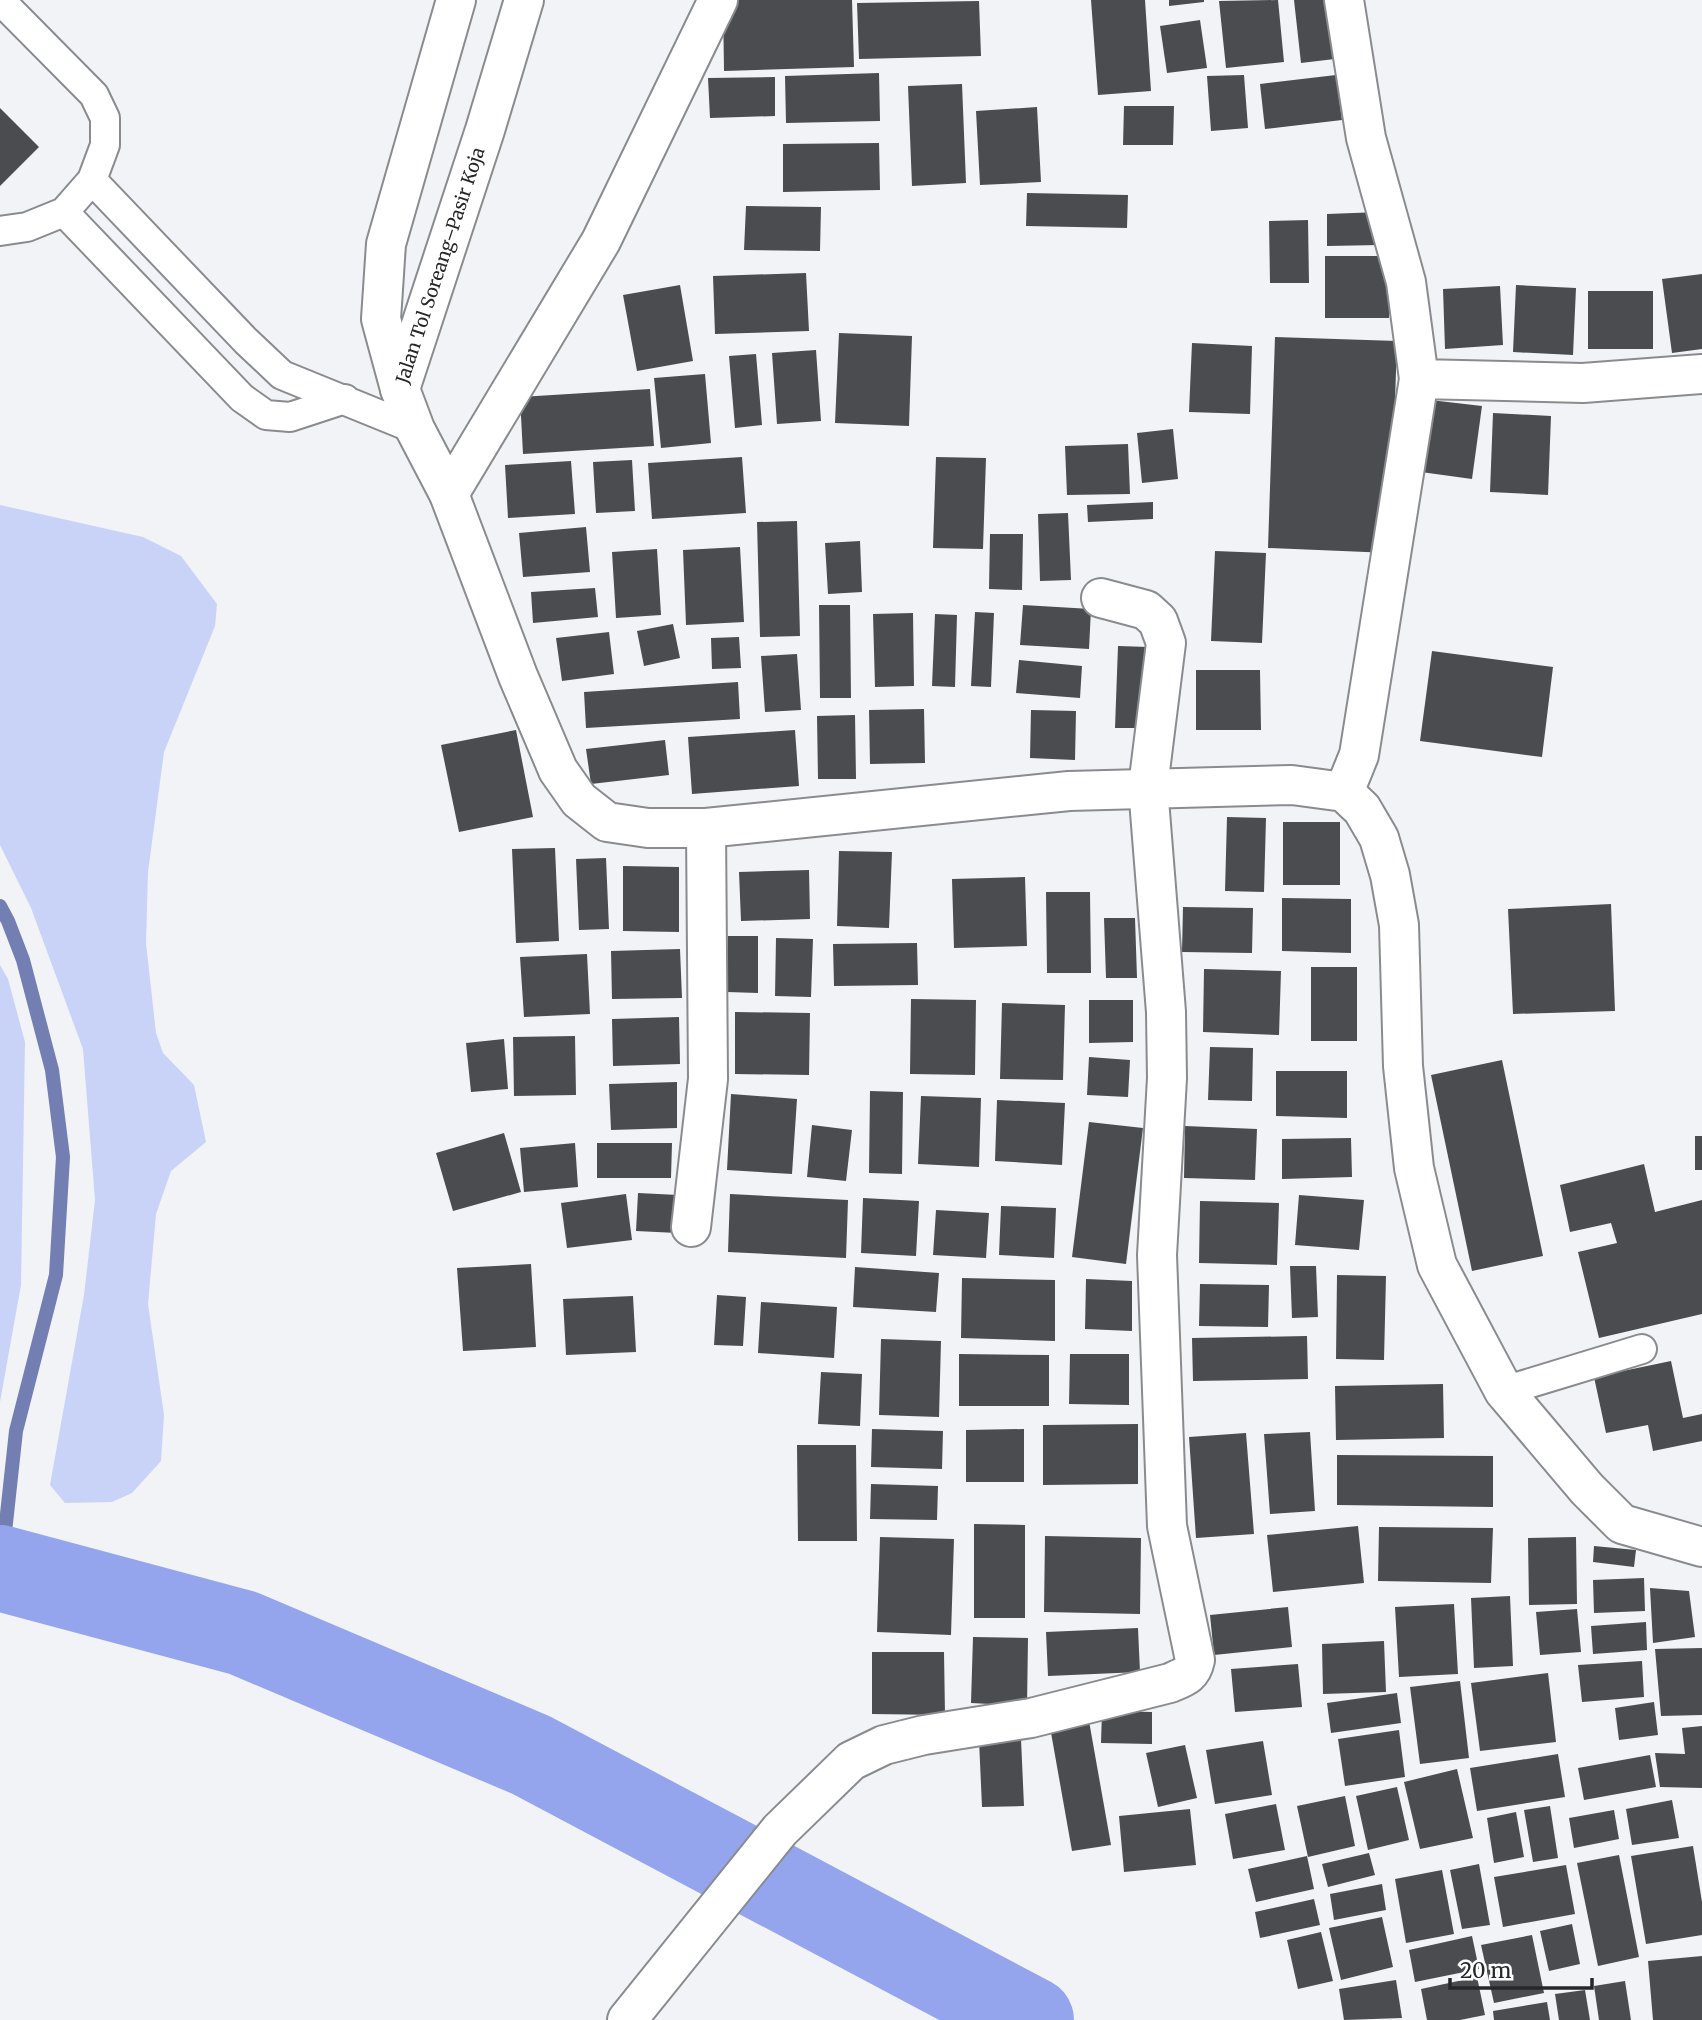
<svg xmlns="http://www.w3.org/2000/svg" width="1702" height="2020" viewBox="0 0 1702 2020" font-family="Merriweather,serif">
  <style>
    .green { fill: #c9d3f7 }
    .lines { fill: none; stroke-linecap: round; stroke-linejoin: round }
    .stream { stroke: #737fb2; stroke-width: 14 }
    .river { stroke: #94a5ed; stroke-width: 86 }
    .building { fill: #4b4c50 }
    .lane-casing { stroke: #898b8f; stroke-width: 32 }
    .street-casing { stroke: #898b8f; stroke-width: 42 }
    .secondary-casing { stroke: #898b8f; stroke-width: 42 }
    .lane { stroke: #fff; stroke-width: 28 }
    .street { stroke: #fff; stroke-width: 38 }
    .secondary { stroke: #fff; stroke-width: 38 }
    .labels { text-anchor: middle; stroke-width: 7; stroke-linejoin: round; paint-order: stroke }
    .street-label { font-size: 18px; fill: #262728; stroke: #fff }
  </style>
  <rect width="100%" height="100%" fill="#f1f3f7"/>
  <path class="green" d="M0 505 143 537 181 556 217 604 215 626 164 752 148 872 146 943 156 1033 163 1053 194 1085 206 1142 171 1171 156 1214 148 1304 164 1415 161 1461 132 1493 112 1502 65 1503 50 1485 84 1295 95 1200 83 1049 31 908 0 845Z
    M0 965 8 979 25 1042 21 1285 0 1402Z"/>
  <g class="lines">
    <path class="stream" d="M0 906 8 921 23 960 52 1070 63 1157 56 1275 16 1431 1 1569"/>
    <path class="river" d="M0 1568 243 1633 531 1755 1031 2020"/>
  </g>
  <path class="building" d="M723 0H852L854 67 724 71Z
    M1091 0H1145L1151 91 1098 95Z
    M1169 0H1204V2L1169 6Z
    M1278 0 1284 62 1226 68 1219 1Z
    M1294 0H1336L1343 58 1301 63Z
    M979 1 981 56 859 59 857 3Z
    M1200 20 1207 68 1167 73 1160 26Z
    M879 73 880 121 786 123 785 76Z
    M1244 75 1248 128 1211 131 1207 76Z
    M1336 75 1342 120 1265 129 1260 84Z
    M775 77V116L710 118 708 78Z
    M962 84 966 183 912 186 908 86Z
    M1124 106H1174L1173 145H1123Z
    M1037 107 1041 182 980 185 976 111Z
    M0 108 39 147 0 186Z
    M879 143 880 190 783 192V144Z
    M1027 193 1128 195 1127 228 1026 226Z
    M746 206 821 207 820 251 744 250Z
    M1380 212V245L1327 246V214Z
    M1308 220 1309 283H1270L1269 221Z
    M1325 256H1390L1389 318H1325Z
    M806 273 809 331 715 334 713 276Z
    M1702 274V349L1672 353 1662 279Z
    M680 285 693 361 637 371 623 295Z
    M1516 285 1576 288 1573 355 1513 352Z
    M1500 286 1503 345 1445 349 1443 289Z
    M1588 291H1653V349H1588Z
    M839 333 912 336 909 426 835 423Z
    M1275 337 1397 341 1390 553 1268 548Z
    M1192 343 1252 346 1250 414 1189 412Z
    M816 350 821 421 777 424 772 353Z
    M756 354 762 425 735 428 729 356Z
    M705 374 711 443 661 448 654 378Z
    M650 389 654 446 523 454 520 397Z
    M1430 400 1482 406 1472 479 1421 472Z
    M1493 413 1551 416 1548 495 1490 492Z
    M1173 429 1178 479 1142 483 1137 433Z
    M1128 444 1130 494 1067 495 1065 446Z
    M742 457 746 513 652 519 648 463Z
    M936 457 986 458 983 549 933 548Z
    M632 460 635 511 596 513 593 462Z
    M571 461 575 514 508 518 505 465Z
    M1153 502V519L1088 522 1087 505Z
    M1068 513 1071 580 1040 581 1038 514Z
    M797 521 800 636 760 637 757 522Z
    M586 527 590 572 523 577 519 533Z
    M990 534H1023L1022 590 989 589Z
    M860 541 862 592 828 594 825 543Z
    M740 547 744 622 686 625 683 550Z
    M657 549 661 615 616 618 612 552Z
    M1215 551 1266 553 1262 643 1211 641Z
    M595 588 598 617 533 623 531 592Z
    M819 605H850L851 698H820Z
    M1023 605 1091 609 1089 649 1020 645Z
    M975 612 994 613 991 687 971 686Z
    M913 613 914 686 875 687 873 614Z
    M935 614 957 615 955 687 932 686Z
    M673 624 680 658 644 666 637 631Z
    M609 632 614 674 562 681 556 638Z
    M739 637 741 668 712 669 711 638Z
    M1118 646 1149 647 1146 728H1115Z
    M1432 651 1553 667 1542 757 1420 741Z
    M797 654 801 710 765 712 761 656Z
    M1019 660 1082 666 1080 698 1016 693Z
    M1196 670H1260L1261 730H1196Z
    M738 682 740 719 586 728 584 692Z
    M924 709 925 763 870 764 869 710Z
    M1031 710 1076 711 1075 760 1030 758Z
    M855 715 856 779H818L817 716Z
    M516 730 533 817 459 832 441 745Z
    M795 730 799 786 692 794 688 737Z
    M665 740 669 775 591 784 586 749Z
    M1227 817 1266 818 1264 892 1225 891Z
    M1283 822H1340V885H1283Z
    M555 848 559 941 516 943 512 849Z
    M839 851 892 852 889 928 837 926Z
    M606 858 609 929 579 930 576 859Z
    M623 866 679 867V932L623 931Z
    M809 870 810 919 741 921 739 872Z
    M1025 877 1027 946 954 948 952 879Z
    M1046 892H1090L1091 973H1047Z
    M1282 898 1351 899V953L1282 951Z
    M1611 904 1615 1011 1513 1014 1508 909Z
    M1183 907 1253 908 1252 953 1182 952Z
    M1104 918H1135L1137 978H1106Z
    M728 936H758V993L727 992Z
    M776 938 813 939 811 997 775 996Z
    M917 943 918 985 834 986 833 944Z
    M680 949 682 998 612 999 611 951Z
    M587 954 590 1014 524 1017 520 957Z
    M1311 967H1357V1041H1311Z
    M1204 969 1281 971 1279 1035 1203 1032Z
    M911 999 976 1000 975 1075 910 1074Z
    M1089 1000H1133V1042L1089 1043Z
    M1002 1003 1065 1005 1063 1080 1000 1079Z
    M735 1012 810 1013 809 1075 735 1074Z
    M679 1017 680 1064 613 1066 612 1019Z
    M575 1036 576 1095 514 1096 513 1037Z
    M504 1039 508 1089 471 1092 466 1043Z
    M1210 1047 1253 1048 1252 1101 1208 1100Z
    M1089 1057 1130 1060 1128 1097 1087 1095Z
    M1502 1060 1543 1256 1472 1271 1431 1075Z
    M1276 1071H1347V1118L1276 1116Z
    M677 1082V1128L611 1130 609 1084Z
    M870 1091 903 1092 902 1174 869 1173Z
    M731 1094 797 1099 792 1174 727 1170Z
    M921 1096 981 1098 979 1167 918 1164Z
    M997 1100 1065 1103 1062 1165 995 1161Z
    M1089 1122 1143 1128 1126 1264 1072 1257Z
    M812 1125 852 1130 846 1181 807 1177Z
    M1185 1126 1257 1129 1255 1180 1184 1178Z
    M504 1133 521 1192 453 1211 436 1153Z
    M1695 1136H1702V1170H1695Z
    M1351 1138 1352 1177 1282 1179V1139Z
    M575 1143 578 1187 524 1192 520 1148Z
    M597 1143H672L671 1178H597Z
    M1644 1164 1655 1212 1702 1200V1314L1599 1338 1578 1252 1617 1243 1611 1223 1570 1232 1560 1185Z
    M638 1193 678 1195 677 1233 636 1231Z
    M626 1194 632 1240 567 1248 561 1203Z
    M730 1194 848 1200 846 1258 728 1252Z
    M1299 1195 1364 1200 1359 1250 1295 1245Z
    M863 1198 919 1201 916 1256 861 1253Z
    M1200 1201 1279 1203 1277 1265 1199 1263Z
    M1001 1206 1056 1208 1054 1258 999 1255Z
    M936 1210 989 1213 986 1258 933 1255Z
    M531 1264 536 1347 463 1351 457 1268Z
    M1290 1266H1316L1318 1317 1292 1318Z
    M855 1267 939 1273 936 1312 853 1307Z
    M1337 1275 1386 1276 1384 1360 1336 1359Z
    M962 1278 1055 1280V1341L961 1338Z
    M1086 1279 1132 1281V1331L1085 1329Z
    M1200 1284 1269 1285 1268 1327 1199 1326Z
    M717 1295 746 1297 743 1346 714 1345Z
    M633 1296 636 1352 566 1355 563 1299Z
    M761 1302 837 1307 834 1358 758 1353Z
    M1307 1336 1308 1379 1193 1381 1192 1338Z
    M881 1339 941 1341 939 1417 879 1415Z
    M959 1354 1049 1355V1406H959Z
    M1070 1354H1129V1405L1069 1404Z
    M1671 1361 1683 1418 1702 1414V1441L1653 1451 1648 1425 1606 1433 1594 1377Z
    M821 1372 862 1374 860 1426 818 1424Z
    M1443 1384 1444 1438 1336 1440 1335 1386Z
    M1138 1424V1484L1043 1485V1425Z
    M872 1429 943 1431 942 1469 871 1467Z
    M1024 1429V1482H966V1430Z
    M1310 1432 1315 1511 1270 1514 1264 1434Z
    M1246 1433 1254 1534 1196 1538 1189 1437Z
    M797 1445H856L857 1541H798Z
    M1337 1455 1493 1456V1507L1337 1505Z
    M871 1484 938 1486 937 1520 870 1519Z
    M974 1524 1025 1525V1618H974Z
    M1358 1526 1364 1583 1273 1592 1267 1535Z
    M1379 1527 1493 1528 1491 1583 1378 1581Z
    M1045 1536 1141 1538 1140 1614 1044 1612Z
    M880 1537 954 1539 951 1635 877 1632Z
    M1576 1537 1577 1604 1529 1605 1528 1538Z
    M1594 1546 1636 1550 1634 1567 1593 1562Z
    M1644 1578 1645 1611 1594 1613 1593 1580Z
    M1650 1588 1689 1591 1695 1637 1653 1643Z
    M1510 1596 1513 1666 1474 1668 1471 1598Z
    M1454 1604 1458 1674 1399 1677 1395 1607Z
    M1288 1607 1292 1647 1214 1655 1210 1615Z
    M1577 1609 1581 1652 1540 1655 1536 1612Z
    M1646 1622 1647 1650 1593 1654 1591 1626Z
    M1138 1628 1140 1672 1048 1676 1046 1632Z
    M973 1637 1028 1638 1027 1706 971 1703Z
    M1384 1641 1386 1692 1323 1694 1322 1644Z
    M1702 1648V1715L1661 1716 1655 1649Z
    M872 1652H944L945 1715 872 1714Z
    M1642 1661 1644 1697 1582 1702 1578 1665Z
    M1298 1664 1302 1707 1235 1712 1231 1669Z
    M1548 1673 1556 1742 1480 1751 1471 1683Z
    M1460 1681 1469 1758 1420 1764 1410 1687Z
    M1397 1693 1401 1723 1331 1733 1327 1703Z
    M1654 1702 1658 1735 1619 1740 1615 1708Z
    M1102 1711 1152 1712V1744L1101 1743Z
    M1089 1721 1111 1845 1072 1851 1050 1727Z
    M1702 1726V1788L1660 1787 1655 1753 1685 1754 1682 1728Z
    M1399 1730 1405 1777 1345 1786 1338 1739Z
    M1021 1739 1024 1806 982 1807 979 1740Z
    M1263 1741 1272 1795 1215 1804 1206 1750Z
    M1185 1745 1197 1798 1158 1807 1146 1753Z
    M1558 1754 1565 1797 1477 1811 1470 1768Z
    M1650 1755 1656 1787 1584 1800 1578 1768Z
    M1457 1769 1473 1838 1420 1849 1404 1782Z
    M1397 1787 1409 1840 1368 1850 1356 1796Z
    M1345 1796 1355 1846 1308 1857 1297 1806Z
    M1672 1800 1679 1838 1632 1845 1626 1809Z
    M1276 1804 1285 1850 1233 1859 1225 1814Z
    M1550 1806 1558 1858 1533 1862 1524 1810Z
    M1190 1809 1196 1865 1124 1872 1119 1816Z
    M1614 1810 1619 1839 1574 1848 1569 1818Z
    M1516 1812 1524 1857 1494 1863 1487 1818Z
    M1693 1846 1702 1902V1935L1646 1944 1631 1856Z
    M1369 1853 1375 1875 1328 1887 1322 1864Z
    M1619 1855 1639 1957 1598 1966 1577 1863Z
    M1307 1856 1314 1889 1256 1902 1248 1869Z
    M1479 1864 1490 1925 1462 1929 1450 1870Z
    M1566 1865 1575 1914 1503 1927 1494 1877Z
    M1442 1870 1454 1934 1406 1943 1395 1879Z
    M1382 1884 1386 1910 1334 1920 1330 1894Z
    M1314 1899 1320 1925 1260 1938 1255 1912Z
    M1382 1917 1393 1967 1341 1980 1329 1928Z
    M1572 1924 1580 1964 1549 1971 1540 1931Z
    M1321 1932 1333 1981 1298 1989 1287 1940Z
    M1532 1935 1544 1993 1494 2003 1481 1945Z
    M1472 1936 1479 1969 1415 1982 1409 1950Z
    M1702 1956V2020H1653L1648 1961Z
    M1477 1977 1485 2015 1460 2020H1427L1421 1989Z
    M1396 1980 1402 2018 1344 2020 1339 1989Z
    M1625 1981 1631 2020H1599L1594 1986Z
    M1585 1990 1590 2020H1559L1555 1994Z
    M1547 2002 1550 2020H1494L1493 2011Z"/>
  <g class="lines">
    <defs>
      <path id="lane" d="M92 180 246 341 282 375 415 429
        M64 212 242 398 266 415 290 417 345 399
        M0 231 27 227 64 212 92 180 105 145V118L94 95 0 0
        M1504 1391 1642 1349"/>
      <path id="street" d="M1344 0 1366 138 1406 282 1419 379 1359 755 1344 792
        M1419 379 1583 383 1702 374
        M449 494 601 241 718 0
        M691 1227 708 1079 706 828
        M627 2020 780 1830 851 1761 884 1745 924 1735 1031 1718 1170 1683C1184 1677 1192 1675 1195 1660L1167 1526 1157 1255 1167 1078 1166 1012 1148 787 1166 643 1158 621 1146 610 1101 598"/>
      <g id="secondary">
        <path d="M456 0 386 244 381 319 400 389 415 429 449 494 518 676 558 770 579 800 607 822 648 828H706L1069 791 1292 785 1344 792 1362 809 1379 838 1390 875 1399 925 1403 1066 1414 1168 1437 1265 1504 1391 1587 1489 1622 1524 1702 1547"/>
        <path id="s1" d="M400 389 485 130 524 0"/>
      </g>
    </defs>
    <use href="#lane" class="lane-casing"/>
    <use href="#street" class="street-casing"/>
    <use href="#secondary" class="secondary-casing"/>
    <use href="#lane" class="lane"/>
    <use href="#street" class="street"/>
    <use href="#secondary" class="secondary"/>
  </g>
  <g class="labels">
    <g class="street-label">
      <text dy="6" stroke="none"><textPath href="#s1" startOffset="130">Jalan Tol Soreang–Pasir Koja</textPath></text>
    </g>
  </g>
  <path d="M1450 1978v10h142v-10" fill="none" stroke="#262728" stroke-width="3.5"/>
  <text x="1460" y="1978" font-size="21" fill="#262728" stroke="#ffffff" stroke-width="5" paint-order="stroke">20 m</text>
</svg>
